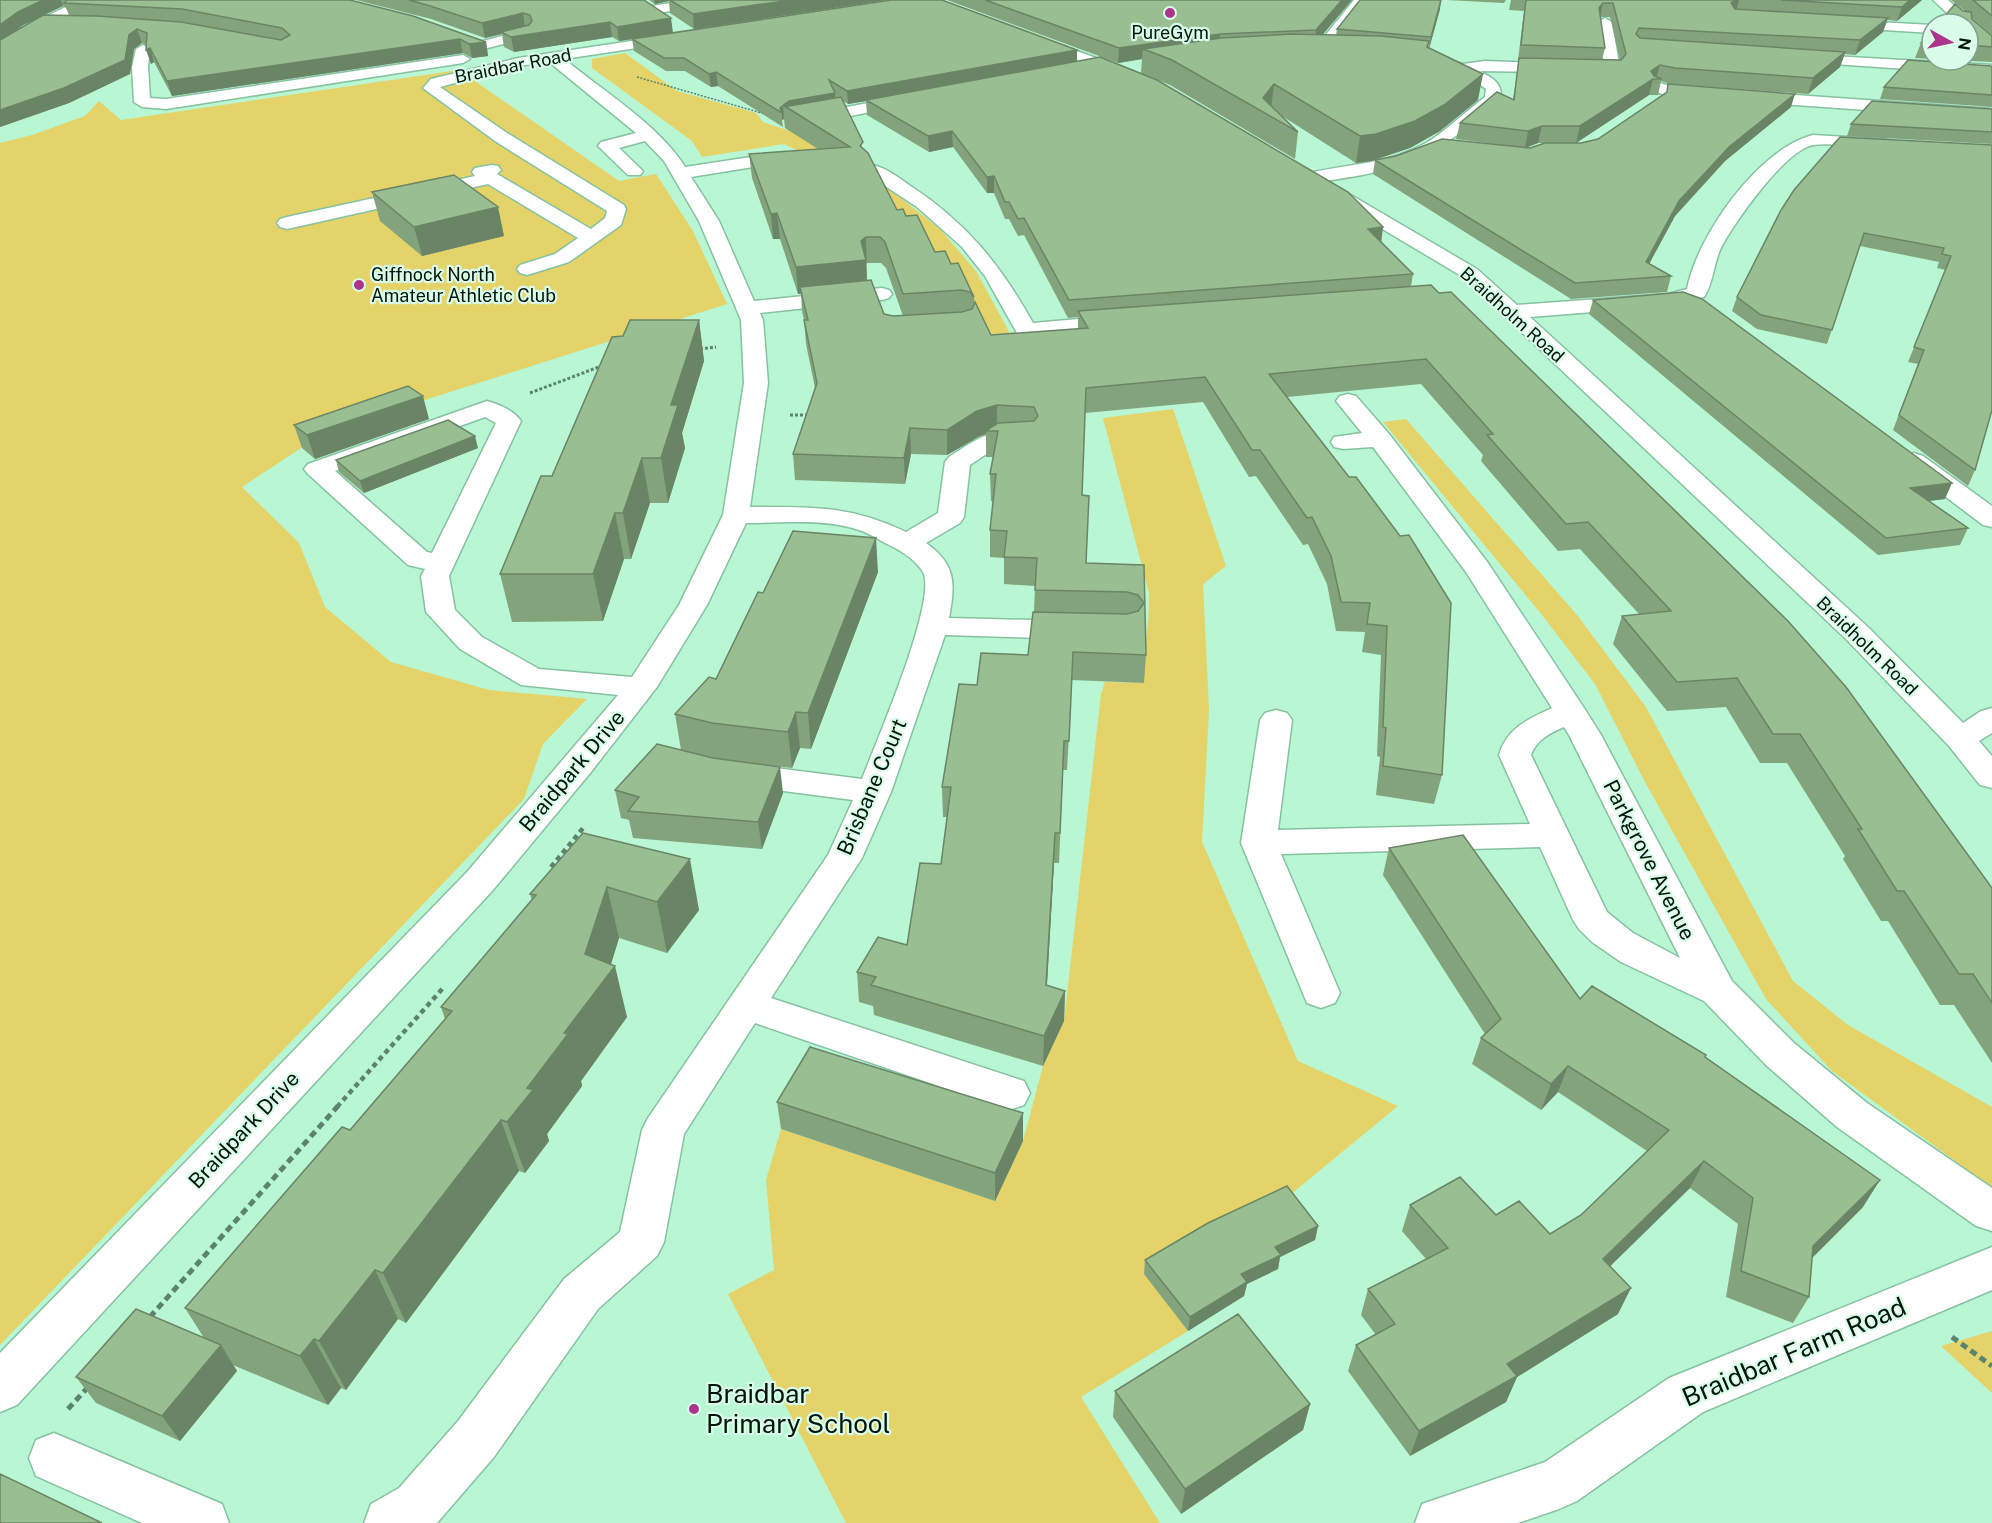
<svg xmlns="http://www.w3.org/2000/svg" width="1992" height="1523" viewBox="0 0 1992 1523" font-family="'Public Sans',sans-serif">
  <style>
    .green { fill: #e3d369 }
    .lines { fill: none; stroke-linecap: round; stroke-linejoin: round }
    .minor-casing { stroke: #86c1a1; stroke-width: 3 }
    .path-far3 { stroke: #5b846e; stroke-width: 1.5; stroke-dasharray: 2 1.5; stroke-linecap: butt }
    .path-far2 { stroke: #5b846e; stroke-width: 3; stroke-dasharray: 3 2; stroke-linecap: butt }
    .path-far1 { stroke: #5b846e; stroke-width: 4.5; stroke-dasharray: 5 4; stroke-linecap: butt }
    .path { stroke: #5b846e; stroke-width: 5; stroke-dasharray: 7 4.5; stroke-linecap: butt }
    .minor { fill: #fff; fill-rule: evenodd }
    .wall { fill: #83a37d; fill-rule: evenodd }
    .shaded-wall { fill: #6a8566 }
    .building { fill: #98be91; stroke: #6a8566; stroke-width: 1.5 }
    .poi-dot { fill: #ac358c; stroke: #d9fde8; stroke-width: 2 }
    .labels { text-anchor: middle; stroke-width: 4.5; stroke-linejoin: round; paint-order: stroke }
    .far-poi-label { font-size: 18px; fill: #01150b; stroke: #d9fde8 }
    .far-street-label { font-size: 18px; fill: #01150b; stroke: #d9fde8 }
    .street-label { font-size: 21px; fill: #01150b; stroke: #d9fde8 }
    .near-street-label { font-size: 26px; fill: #01150b; stroke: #d9fde8 }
    .near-poi-label { font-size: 26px; fill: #01150b; stroke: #d9fde8; text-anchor: start }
  </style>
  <rect width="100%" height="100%" fill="#b9f6d4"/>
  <path class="green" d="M625 53 677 91 756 113 763 122 796 133 864 169 940 229 976 271 1012 337 989 339 929 276 872 187 784 144 702 157 692 141 592 68V59Z
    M459 70 619 181 656 174 693 231 727 304 327 431 242 487 299 543 325 607 391 662 489 690 587 699 543 744 524 799 0 1345V143L32 135 85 116 99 101 121 120Z
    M1173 409 1226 566 1203 584 1209 710 1202 842 1298 1061 1398 1106 1284 1200 1144 1273 1188 1331 1081 1397 1160 1523H846L728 1294 774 1270 766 1180 781 1129 995 1201 1023 1141 1043 1066 1064 1021 1101 694 1105 682 1143 683C1143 652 1150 623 1149 593L1103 418Z
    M1406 419 1577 615 1646 707 1793 981 1848 1025 1992 1107V1188L1832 1071 1766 999 1645 782 1595 684 1542 615 1383 422Z
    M1992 1331V1393L1941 1346Z"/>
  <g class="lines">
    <defs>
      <path id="minor" d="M80 0H98L34 33 0 55V44L24 27Z
        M690 0H722L715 4 652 14 645 10 652 6Z
        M1354 0H1368L1325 54H1315L1313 51 1315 48Z
        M1933 0H1948L1974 24 1968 28V24H1959Z
        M1605 18 1612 22 1620 70 1617 73 1480 71C1493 79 1502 82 1501 99 1495 107 1484 113 1476 120 1420 168 1381 173 1310 183L1304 182 1301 178 1304 174C1345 164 1387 165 1426 143 1447 130 1465 112 1485 97L1486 89C1470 77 1454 70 1435 65L1433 62 1435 59 1440 58 1463 64 1485 61 1604 65 1598 22Z
        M1841 20 1932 25V33L1836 27 1834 24Z
        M526 30 533 34 531 37 484 49 477 45 479 42Z
        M678 34 685 38 683 41 564 59C602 90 660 126 685 167L784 152 790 153 793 157 790 161 784 162 691 177 719 221 754 301 882 288 889 290 892 294 889 298 882 300 760 313 763 320 768 383 750 507C811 507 850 505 906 532L938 513 945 462 949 457C979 437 995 425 1033 435L1036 440 1033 445 997 447 970 465 964 517 960 523 926 543C957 565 955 584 949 618L1075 621 1085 624 1090 630 1085 636 1075 639 945 635 891 792 862 858 771 998 1024 1081 1030 1093 1024 1105 1009 1110 755 1023 684 1134 664 1242 657 1256 598 1309 494 1457 437 1523H364L371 1504 399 1488 458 1421 564 1279 620 1232 642 1130 648 1118 828 855 853 800 736 785 724 782 719 774 724 766 736 763 862 779C875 745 938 600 923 572 915 559 900 550 887 544 878 539 869 533 859 530 824 518 782 523 746 523L707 605 657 687 591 772 493 890 17 1405 0 1412V1353L467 872 618 695 521 685 460 649 426 612 421 576 425 569 408 565 308 474 304 469 308 464 487 401C499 404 514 411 521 421L449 576 455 610 482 637 539 669 632 677 679 605 723 515 744 383 741 320 699 221 664 161 645 141 619 148 643 171 640 175H628L598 146 601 142 636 133 549 62 518 66 440 87 507 133 624 205 626 209 621 225 569 262 527 275 520 273 517 269 520 265 555 254 578 238 488 184 287 229 280 227 277 223 280 219 287 217 475 176 472 172 475 168 492 165 498 166 501 170 497 174 591 229 605 218 607 211 495 141 423 88 431 79 518 58ZM485 417 496 423 432 553 427 552 335 471Z
        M1035 36 1135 72 1138 75 1130 80 1125 78 1030 43 1028 40 1030 37Z
        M143 45 150 49 148 67 150 98 166 99 463 55 470 59 463 63 166 109 142 107 134 102 132 67 136 49Z
        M1796 54 1992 65V75L1791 61 1789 58 1791 55Z
        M1657 82 1670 86 1992 109V119L1668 96 1651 90 1649 87Z
        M910 95 916 97 918 100 916 103 805 125 797 120 805 115Z
        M1813 135 1882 139 1888 140 1891 144 1888 148 1882 149C1862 148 1833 142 1813 145 1785 150 1732 225 1720 250 1714 264 1712 287 1704 297L1668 306 1530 317 1869 628 1963 723 1981 711 1992 708V733L1979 741 1992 756V788L1980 785 1949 746 1847 640 1463 277 1327 196 1324 192 1327 188H1339L1477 269 1517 305 1668 294 1687 289C1697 236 1759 148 1813 135Z
        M873 165C886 168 898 177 909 185 966 222 1000 264 1033 323L1124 315 1132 317 1135 322 1132 327 1124 329 1026 337 1018 335 985 276 962 247 917 207 867 174 864 170 867 166Z
        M1348 394 1356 396 1389 434 1488 563 1586 711 1601 735 1732 981 1794 1043 1867 1103 1992 1188V1231L1976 1226 1837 1127 1766 1065 1704 1001 1621 962 1592 942 1579 929 1573 920 1540 847 1281 854 1340 993 1335 1003 1321 1008 1307 1003 1241 843 1260 720 1265 713 1276 710 1287 713 1292 720 1278 830 1530 824 1499 755C1507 728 1528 719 1552 708L1466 572 1373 447 1343 449 1334 447 1331 442 1334 437 1362 433 1336 401 1340 396ZM1564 727 1569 735 1680 958 1633 933 1607 912 1531 755C1536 740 1550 733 1564 727Z
        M1914 453 1923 456 1992 506V527L1983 525 1905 466 1901 461 1905 456Z
        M1992 1247V1290L1703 1412 1577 1501 1559 1509 1518 1523H1415L1422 1504 1545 1462 1669 1378Z
        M54 1433 222 1504 229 1523H142L36 1476 29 1458 36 1440Z"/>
    </defs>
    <use href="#minor" class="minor-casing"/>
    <path class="path-far3" d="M637 77 765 114"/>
    <path class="path-far2" d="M700 349 716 347
      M530 393 604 365
      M790 415H809"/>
    <path class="path-far1" d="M551 867 584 827
      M337 1107 444 987"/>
    <path class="path" d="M150 1317 338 1106
      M1952 1337 1992 1366
      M68 1409 89 1386"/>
    <use href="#minor" class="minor"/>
  </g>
  <path class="wall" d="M0 0H350L486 42 488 56 472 58 463 53 172 96 154 62 151 64 146 45 142 43 134 49 130 74 69 103 0 127ZM63 6 66 8 69 15H44ZM34 20 15 31 23 25Z
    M356 0H644L673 33 1077 61 1381 242 1413 274 1411 286 1992 888V1063L1954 1005H1940L1888 921H1881L1843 859 1845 856 1787 763H1760L1726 707 1667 711 1613 644 1622 616 1639 614 1580 549 1558 551 1481 461 1483 455 1421 384 1287 397 1349 477 1442 775 1434 804 1376 795 1380 757 1377 756 1381 655 1362 652 1365 632 1336 631 1327 584 1308 544 1303 545 1256 476 1249 477 1203 402 1085 413 1082 495 1086 563 1144 565 1146 655 1144 683 1072 680 1067 770H1063L1059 863H1054L1047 986 1065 991 1064 1021 1043 1066 874 1015 873 1006 859 1002 857 972 907 945 941 864 947 817H943L942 787 977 685 1028 655 1034 612 1035 586 1004 584V558L990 557V530L993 501H991L990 474 993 457H986V434L978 437 947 455 911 454 905 484 795 480 793 454 815 388 806 344 804 320 802 311 801 294H798L780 239H773L752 178 749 154 818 149 785 128 784 119 782 120 783 127 718 86 711 87 685 71H666L634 51 632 39 619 41 612 37 514 52 504 47 502 34 485 38 431 19ZM843 101 848 104 866 101 867 115 929 152 953 147 987 193H994L1005 219H1009L1018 236 1024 235 1068 318 1078 317V329L991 335 974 304V297L951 264 935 252 906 216 897 210 863 149ZM867 263H881L886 268 903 316H893L884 314 867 281 866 264Z
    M649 0H887L694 29 670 13 669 1 655 4Z
    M947 0H1352L1322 35H1336L1337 29 1440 9 1429 48 1478 100 1440 131 1410 148 1371 161 1356 163 1282 116 1298 132 1295 159 1170 85 1141 73 1142 59 1118 63Z
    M1446 0H1506L1504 3Z
    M1511 0H1922L1897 21 1887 20 1883 32 1855 55 1845 54 1840 67 1808 94 1670 84 1661 81 1658 95H1649L1576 143H1538L1525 148 1456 139 1460 123 1513 99 1519 60H1518L1524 11 1509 10ZM1600 17H1610L1620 60H1602L1605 48Z
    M1951 0H1992V35L1972 18V19L1992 36V62L1953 60H1968V24L1963 11H1965Z
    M1932 31V59L1915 58 1921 43Z
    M1992 68V107L1880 99 1884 87Z
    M1791 107 1725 161 1675 216 1649 264 1671 276 1667 292 1571 299 1373 174 1375 160 1581 143Z
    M1992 109V144L1847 136 1851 124Z
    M1992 145 1975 470 1968 486 1893 430 1918 364 1908 362 1946 270 1937 268 1939 262 1860 246 1827 344 1757 329 1732 311 1737 297Z
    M372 192 504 236 422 256 380 221Z
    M1593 300 1945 499 1929 501 1968 528 1960 545 1878 555 1589 314Z
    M699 320 704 361 682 433 685 448 668 503H650L631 559H624L603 621 512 622 500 574 552 476 623 336Z
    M429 419 315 459 302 448 294 425Z
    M478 448 364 493 339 472 336 460Z
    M878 572 811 749 800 748 792 768 717 759 681 750 675 714 716 679 763 593Z
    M615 790 783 793 762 849 633 838 629 820 621 818Z
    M583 833 699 910 667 953 619 938 611 964 627 1017 581 1081 582 1086 547 1134 549 1141 525 1173 519 1171 406 1323 398 1319 346 1390 341 1388 328 1405 233 1365 237 1371 180 1441 96 1403 76 1377 204 1338 185 1308 350 1130 445 1019 441 1007 532 900 530 894Z
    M1389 848 1580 999 1706 1055 1705 1057 1863 1207 1812 1258 1809 1297 1793 1323 1726 1297 1738 1224 1690 1188 1610 1266 1618 1314 1517 1377 1506 1402 1410 1456 1348 1371 1356 1345 1376 1335 1361 1315 1368 1289 1426 1259 1402 1231 1410 1205 1496 1215 1550 1234 1581 1215 1647 1151 1558 1092 1541 1110 1472 1064 1481 1038 1485 1034 1383 875Z
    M777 1102 1023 1141 995 1201 781 1129Z
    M1318 1226 1315 1240 1280 1257 1278 1269 1247 1284 1244 1296 1188 1331 1144 1274 1145 1260Z
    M1115 1391 1310 1404 1303 1430 1181 1514 1113 1417Z"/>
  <path class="shaded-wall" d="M43 0H61L63 6 23 25 0 42V25L18 12Z
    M654 0H669V1L655 4Z
    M791 0H887L694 29 693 14Z
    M1342 0H1352L1314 45 1316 30Z
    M1441 0 1440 9 1428 53 1431 37Z
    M1736 0H1739L1736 12 1731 3Z
    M1910 0H1922L1897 21 1902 7Z
    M1603 3 1600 17 1599 8Z
    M523 13 525 28 501 32 502 34 485 38 482 23Z
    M671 18 673 33 619 41 617 27Z
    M1888 18 1883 32 1855 55 1860 40Z
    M610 22 612 37 514 52 511 37Z
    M137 29 142 43 134 49 130 74 69 103 0 127V110Z
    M1220 34 1219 49H1143L1142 59 1118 63 1119 48Z
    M460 39 463 53 172 96 167 81Z
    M486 42 488 56 472 58 469 44Z
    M150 48 154 62 151 64 146 50Z
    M1077 50V62L866 100V101L848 104 847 91Z
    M1845 52 1840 67 1808 94 1813 78Z
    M1660 65 1656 79H1653L1649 95 1576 143 1580 126Z
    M716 72 718 86 711 87 709 74Z
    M1483 74 1478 100 1440 131 1410 148 1371 161 1356 163 1360 136Z
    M1274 84 1271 109 1263 98Z
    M835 93 836 106 797 114 783 105 789 101Z
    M1795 94 1791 107 1725 161 1675 216 1642 277 1646 262 1679 201 1729 147Z
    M783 105 784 119 782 120V113L780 108Z
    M1542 126 1538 143 1525 148 1528 131Z
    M952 131 953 147 929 152 928 136Z
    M994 176V193H987V177Z
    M498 207 504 236 422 256 414 227Z
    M777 213 780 239H773L771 214Z
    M1383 227 1381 244 1368 229Z
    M866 237 867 287H800L801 294H798L796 267 861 241Z
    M699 320 704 361 682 433 685 448 668 503 661 458 671 405Z
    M423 396 429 419 315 459 307 435Z
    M997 405V430L986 431V434L978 437 947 455V430L977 411Z
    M910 428 911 454 905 484 904 458Z
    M475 436 478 448 364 493 360 481Z
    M642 458 650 503 631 559 623 513Z
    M1952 483 1945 499 1903 504 1910 488Z
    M615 513 624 559 603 621 593 574Z
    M876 538 878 572 811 749 808 713Z
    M796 712 800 748 792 768 788 732Z
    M780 767 783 793 762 849 758 822Z
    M1055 833 1054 863 1045 1016 1046 985Z
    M690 859 699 910 667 953 657 902Z
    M607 887 619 938 607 977 615 966 627 1017 581 1081 582 1086 547 1134 549 1141 525 1173 507 1122 527 1088 564 1033 585 954Z
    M1065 991 1064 1021 1043 1066 1044 1036Z
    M1568 1066 1558 1092 1541 1110 1551 1084Z
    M1023 1113V1141L995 1201V1173Z
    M501 1120 519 1171 406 1323 383 1273Z
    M1704 1161 1690 1188 1591 1285 1603 1259Z
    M1880 1180 1863 1207 1797 1273 1813 1246Z
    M1318 1226 1315 1240 1280 1257 1278 1269 1247 1284 1244 1296 1188 1331 1190 1317 1241 1274 1275 1247Z
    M375 1270 398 1319 346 1390 319 1341Z
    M1631 1288 1618 1314 1517 1377 1506 1402 1410 1456 1419 1431 1507 1364Z
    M314 1339 341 1388 328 1405 300 1356Z
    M221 1345 237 1371 180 1441 162 1416Z
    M1310 1404 1303 1430 1181 1514 1185 1489Z"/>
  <path class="building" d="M0 0H43L18 12 0 25Z
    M67 0H350L413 16 486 42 469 44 460 39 167 81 150 48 146 50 147 33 137 29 129 35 125 60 64 88 0 110V40L43 15 97 16 181 22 281 40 290 35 282 28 182 9 64 3Z
    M409 0H644L671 18 617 27 610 22 511 37 501 32 529 25 532 21 530 15 523 13 482 23 427 5Z
    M670 0H791L693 14Z
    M891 0H942L1077 50 847 91 829 80 835 93 789 101 780 108 782 113 716 72 709 74 684 58H664L632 39Z
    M985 0H1342L1316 30 1220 34 1119 48Z
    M1360 0H1441L1431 37 1337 29Z
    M1526 0H1736L1731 3 1735 9 1888 18 1860 40 1639 28 1636 34 1640 38 1845 52 1813 78 1675 68 1660 65 1651 71 1654 76 1662 79H1653L1580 126H1542L1528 131 1460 123 1497 92 1514 100 1519 58 1621 60 1626 54 1613 3H1603L1599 8 1605 48 1521 45Z
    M1781 0H1910L1902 7Z
    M1973 0H1992V16Z
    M1955 4 1963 11 1971 12 1972 19 1992 36V47L1968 45V24H1938Z
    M1932 31V44L1921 43Z
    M1292 34 1381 36 1429 41 1427 47 1483 74 1444 105 1415 121 1376 134 1360 136 1274 84 1263 98 1298 132 1172 60 1143 49 1221 38Z
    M1100 57 1157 80 1348 192 1383 227 1368 229 1413 274 1069 300 1024 218 1018 219 1009 202H1005L994 176 987 177 952 131 928 136 866 100Z
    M1908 60 1991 66 1992 68V95L1884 87Z
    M1668 84 1795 94 1729 147 1679 201 1646 262 1671 276 1575 283 1375 160 1396 156 1442 139 1530 148 1545 143H1581L1598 139 1667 92Z
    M841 97 863 142 860 146 868 153 897 210 903 209 906 216 917 215 935 252 945 251 951 264 958 263 974 297 970 292 961 290 903 294 885 242 880 237H866L861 241 866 260 796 267 777 213 771 214 749 154 850 147 783 105 789 106Z
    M1872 101 1992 109V132L1851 124Z
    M1840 137 1992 145V410L1975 470 1899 415 1924 350 1914 347 1951 256 1942 254 1944 248 1864 233 1832 330 1761 315 1737 297 1781 210 1794 190Z
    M454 175 498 207 414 227 372 192Z
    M871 280 884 314 893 316 962 312 972 309 975 302 991 335 1088 328 1078 311 1431 285 1439 293 1451 292 1788 621 1846 687 1992 888V1003L1973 974H1959L1904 891H1897L1858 829H1862L1800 734H1773L1737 678 1677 682 1622 616 1671 611 1588 522 1566 524 1487 435 1493 434 1426 359 1269 374 1349 477H1356L1400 536 1409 535 1451 603 1442 775 1383 766 1386 728 1383 727 1387 626 1367 624 1370 603 1341 602 1331 556 1312 517 1307 518 1260 450H1252L1205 377 1086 388 1082 495 1089 496 1086 563 1144 565 1146 655 1073 652 1069 741H1064L1060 833H1055L1046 985 1065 991 1044 1036 871 985 876 977 857 972 878 937 907 945 920 863 941 864 951 787H942L959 684 977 685 981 653 1028 655 1033 612 1127 614 1138 611 1144 603 1138 595 1127 592 1035 590 1037 558 1004 557 1007 531 990 530 996 474H990L998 431H986L998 423 1034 421 1038 416 1034 407 997 405 977 411 947 430 910 428 904 458 793 454 817 383 804 320H808L800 287Z
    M1683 292 1702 299 1952 483 1910 488 1968 528 1886 538 1593 300Z
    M630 320H699L671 405H678L661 458H642L623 513H615L593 574H500L541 476H552L612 337 623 336Z
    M408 386 423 396 307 435 294 425Z
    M448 420 475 436 360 481 336 460Z
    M793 531 876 538 808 713 796 712 788 732 712 723 675 714 709 677 716 679 758 592 763 593Z
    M657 744 713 758 780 767 758 822 628 811 639 797 615 790Z
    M583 833 690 859 657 902 607 887 585 954 615 966 564 1033 568 1034 527 1088 533 1090 507 1122 501 1120 383 1273 375 1270 319 1341 314 1339 300 1356 185 1308 342 1127 350 1130 452 1011 441 1007 536 895 530 894Z
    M1463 835 1580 999 1592 986 1706 1055 1705 1057 1880 1180 1813 1246 1809 1297 1741 1271 1753 1198 1704 1161 1603 1259 1631 1288 1507 1364 1517 1376 1419 1431 1356 1345 1395 1324 1368 1289 1448 1248 1410 1205 1460 1177 1496 1215 1519 1201 1550 1234 1581 1215 1669 1130 1568 1066 1551 1084 1481 1038 1501 1019 1389 848Z
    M810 1047 1023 1113 995 1173 777 1102Z
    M1287 1186 1318 1226 1275 1247 1281 1255 1241 1274 1247 1282 1190 1317 1145 1260 1208 1223Z
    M136 1309 221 1345 162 1416 76 1377Z
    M1238 1314 1310 1404 1185 1489 1115 1391Z
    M0 1474 102 1523H0Z"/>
  <g class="poi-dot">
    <circle cx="1170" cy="13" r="6"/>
    <circle cx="359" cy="285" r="6"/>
    <circle cx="694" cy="1409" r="6"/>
  </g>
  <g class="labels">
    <g class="far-poi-label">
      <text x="1170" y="39">PureGym</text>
      <text x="371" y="281" text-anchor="start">Giffnock North<tspan x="371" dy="21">Amateur Athletic Club</tspan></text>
    </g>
    <g class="far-street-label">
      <text transform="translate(513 66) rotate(-11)" y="6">Braidbar Road</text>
      <text transform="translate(1512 315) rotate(42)" y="6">Braidholm Road</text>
      <text transform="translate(1867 646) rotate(44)" y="6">Braidholm Road</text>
    </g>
    <g class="street-label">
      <text transform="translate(572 771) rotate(-50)" y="7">Braidpark Drive</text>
      <text transform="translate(872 787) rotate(-67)" y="7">Brisbane Court</text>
      <text transform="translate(1649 860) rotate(63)" y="7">Parkgrove Avenue</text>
      <text transform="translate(244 1130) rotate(-47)" y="7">Braidpark Drive</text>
    </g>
    <g class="near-street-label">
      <text transform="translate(1794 1352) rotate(-23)" y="9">Braidbar Farm Road</text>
    </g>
    <g class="near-poi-label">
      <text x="706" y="1403">Braidbar<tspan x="706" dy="30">Primary School</tspan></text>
    </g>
  </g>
  <g transform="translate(1950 42) rotate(98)"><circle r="28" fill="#d9fde8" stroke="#83a090" stroke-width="1.5"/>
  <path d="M0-4.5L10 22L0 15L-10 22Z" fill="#ac358c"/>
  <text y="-9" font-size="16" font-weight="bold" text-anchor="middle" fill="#01150b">N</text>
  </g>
</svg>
